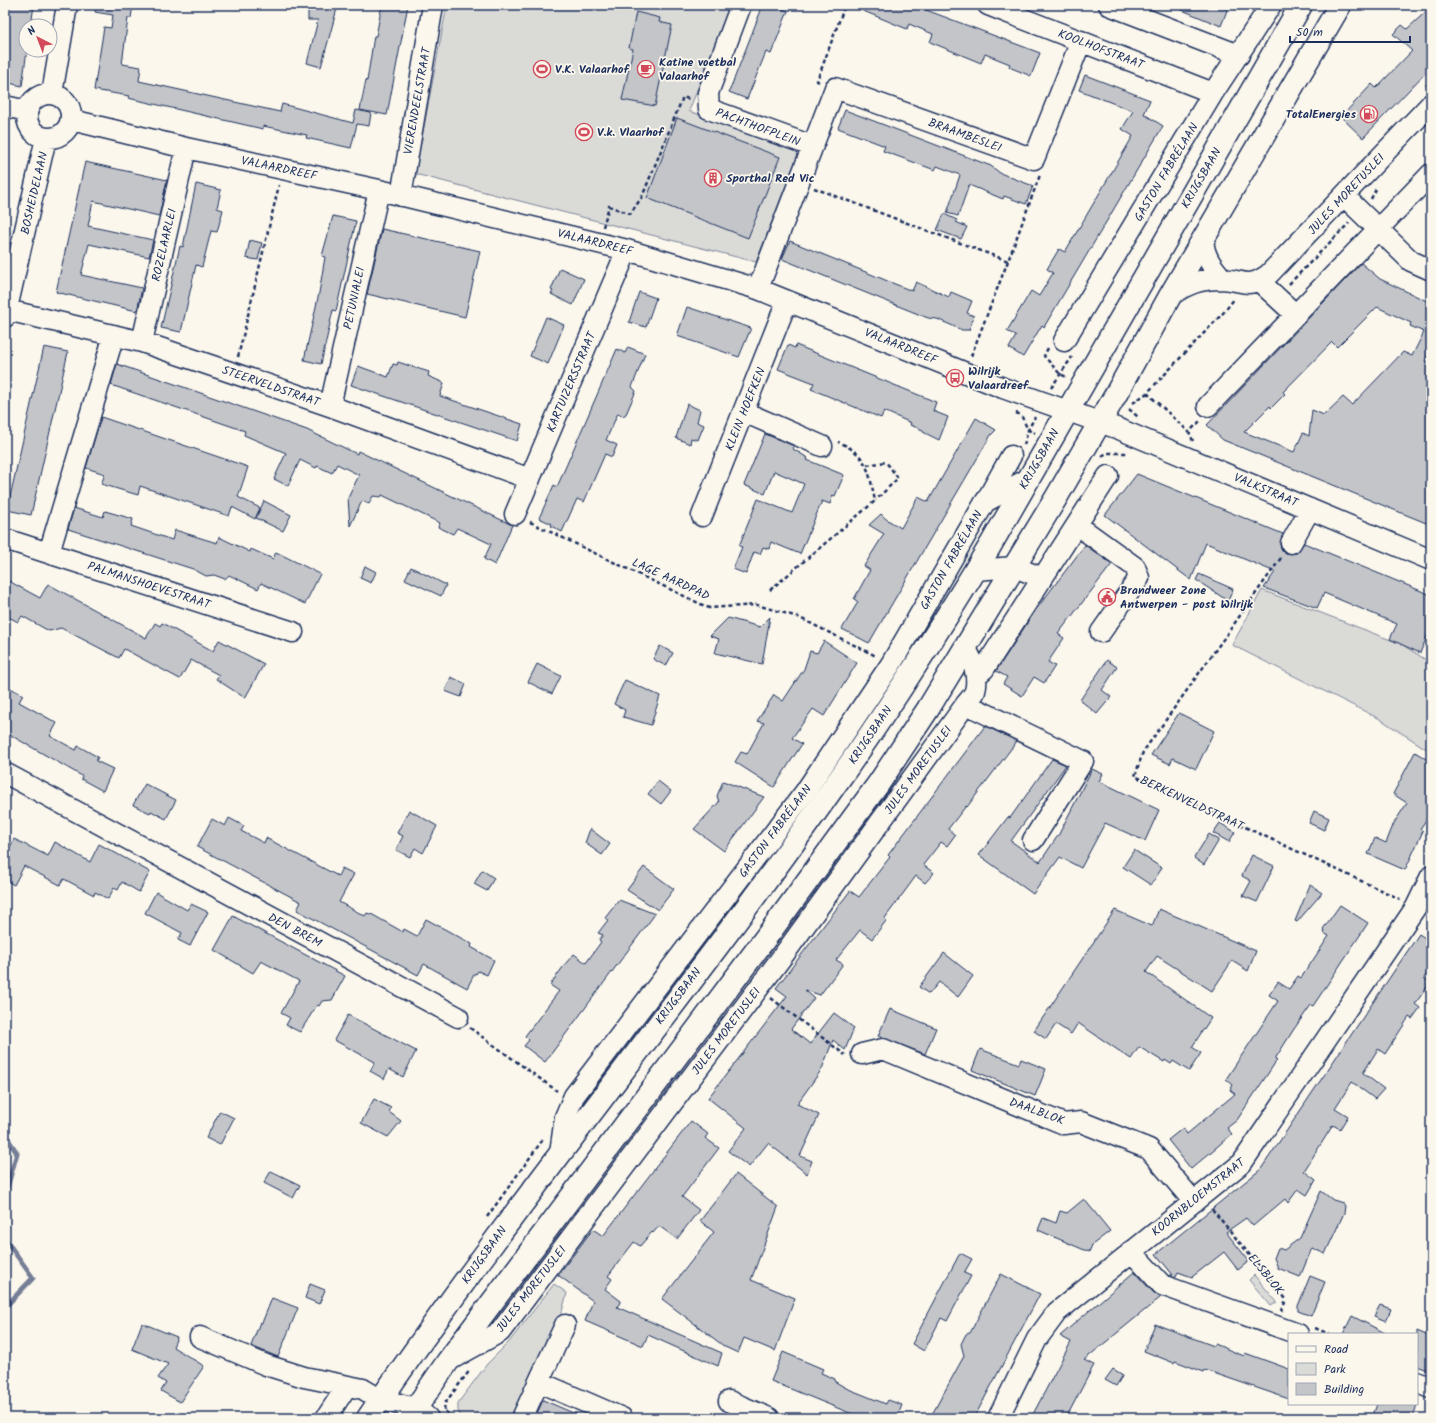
<svg xmlns="http://www.w3.org/2000/svg" width="1436" height="1423" viewBox="0 0 1436 1423" font-family="Kalam,sans-serif">
  <style>
    .green { fill: #dadad7; stroke: #7a849a }
    .lines { fill: none; stroke-linecap: round; stroke-linejoin: round }
    .stream { stroke: #747e96; stroke-width: 5 }
    .building { fill: #c3c5c9; stroke: #1b2f5e; fill-rule: evenodd }
    .minor-casing { stroke: #1b2f5e; stroke-width: 23 }
    .major-casing { stroke: #1b2f5e; stroke-width: 25 }
    .path { stroke: #1b2f5e; stroke-width: 2.5; stroke-dasharray: 4 3; stroke-linecap: butt }
    .minor { stroke: #fbf7ec; stroke-width: 20 }
    .major { stroke: #fbf7ec; stroke-width: 22 }
    .labels { text-anchor: middle; stroke-width: 3.5; stroke-linejoin: round; paint-order: stroke }
    .street-label { font-size: 12px; fill: #1b2f5e; stroke: #fbf7ec }
    .poi-label { font-size: 12px; font-weight: bold; fill: #1b2f5e; stroke: #fbf7ec; text-anchor: start }
  </style>
  <rect width="100%" height="100%" fill="#fbf7ec"/>
  <filter id="ink" filterUnits="userSpaceOnUse"><feTurbulence type="fractalNoise" baseFrequency=".025" numOctaves="2"/><feDisplacementMap in="SourceGraphic" scale="8" xChannelSelector="R" yChannelSelector="G"/><feConvolveMatrix kernelMatrix="1 2 1 2 8 2 1 2 1" color-interpolation-filters="sRGB"/></filter>
  <g filter="url(#ink)">
    <path class="green" d="M447 5H730L689 111 799 152 756 262 415 174Z
      M1262 590 1401 644 1431 663V752L1380 719 1232 645Z
      M1254 1275 1277 1302 1271 1306 1249 1280Z
      M554 1284 567 1293 560 1319 534 1369 512 1418H461L458 1410V1403L487 1364 509 1342Z"/>
    <g class="lines">
      <path class="stream" d="M5 1135 17 1153 5 1195
        M5 1239 33 1278 5 1307"/>
    </g>
    <path class="building" d="M5 5H34L31 26H26L27 50 22 86 5 82Z
      M96 5H133L131 18H128L122 64 141 67 139 81 280 112 282 104 353 123 356 110 371 113 369 126 357 124 351 148 306 138 307 135 263 126V129L128 98 129 96 94 90 104 27 111 28 113 15 95 12Z
      M308 5H338L321 67 307 63 318 20H308Z
      M382 5H408L387 115 360 110 366 80 367 81 374 36H376Z
      M763 5H784L782 9 788 11 771 54 766 52 747 99 729 92Z
      M849 5H913L1040 53 1031 76 1009 67 1010 64 985 54 981 63 930 42 933 34 909 24 907 29Z
      M1170 5H1229L1221 26Z
      M1431 7V67L1363 138 1341 117 1372 84 1376 88 1412 51 1393 34 1402 25 1407 29Z
      M636 12 660 18 659 22 672 25 655 106 622 100 633 49 629 48Z
      M1085 75 1150 100 1144 114 1163 126 1044 327 1042 325 1023 357 1009 348 1016 336 1007 331 1031 291 1039 296 1053 273 1047 269 1059 249 1065 252 1133 136 1122 129 1133 111 1079 90Z
      M845 110 991 166 1000 173 1033 186 1026 204 1004 196 1003 199 969 185 958 216 947 213 960 175 937 166 935 170 883 151 885 146 838 128Z
      M677 118 780 157 748 238 647 198Z
      M85 162 167 180 159 216 93 201 88 226 153 240 149 257 89 244 81 275 142 288 137 311 56 292Z
      M196 184 221 190 217 208 223 210 217 232 211 231 202 267 196 265 181 332 161 328 180 246 183 247Z
      M944 214 957 220 956 222 967 227 961 239 937 230Z
      M333 216 356 221 336 311 333 310 321 364 304 360 319 293 325 257 322 256Z
      M382 229 480 251 465 317 367 294Z
      M250 240 262 243 258 260 246 258Z
      M790 241 912 291 916 282 949 297 951 292 972 301 967 313 974 316 969 330H962L937 319 928 318 782 259Z
      M1361 263 1380 279 1431 303V348L1425 361 1431 363V525L1223 440 1207 425ZM1377 307 1411 323 1410 326 1424 332 1412 356 1403 352 1352 405 1343 397 1324 415 1312 410 1309 436 1303 433 1294 452 1244 432 1270 406 1271 408 1285 394 1283 392 1332 342 1337 347Z
      M560 268 584 279 573 305 551 294 553 291 551 290Z
      M639 292 656 298 646 327 629 322Z
      M687 307 751 328 739 357 677 336Z
      M546 317 564 325 548 364 530 356Z
      M788 345 795 348 796 345 936 402 933 411 948 417 939 440 923 432V430L910 425 911 423 884 411 881 418 811 389 814 383 778 369Z
      M44 347 68 352 31 515 7 510Z
      M628 347 645 354 632 387 636 391 626 414 623 416 618 413 606 440 617 445 612 457 605 454 584 502 577 499 562 532 551 526 552 524 539 518 554 485 557 487 617 349 625 353Z
      M398 362 429 372 428 376 444 383 440 396 522 424 517 441 351 385 358 366 388 377 393 364 397 365Z
      M117 364 307 430 357 454 358 451 512 525 495 565 484 559 491 544 457 528 453 534 438 527 440 523 382 495 381 497 373 496 369 504 362 501 350 526 348 498 359 475 337 464 332 473 317 466 316 468 300 460 288 486 274 479 286 453 244 435 245 431 111 385Z
      M687 404 700 410 697 422 704 425 698 440 691 438 690 444 676 438Z
      M101 417 248 467 238 497 260 508 255 519 232 507 229 516 140 486 138 495 101 484 105 474 86 468Z
      M976 418 996 430 991 435 869 643 842 629 858 602 854 599 870 570 864 566 884 534 869 525 881 514 886 519 901 528 918 497 928 502Z
      M765 434 794 446 793 449 808 458 807 460 844 475 835 496 833 495 830 504 822 501 800 554 771 542 769 549 763 547 760 554 754 552 746 574 733 569 742 547 739 546 758 499 792 513 804 484 774 471 765 494 744 485Z
      M1137 474 1283 534 1280 544 1281 549 1286 553H1297L1304 543 1431 595V627L1420 653 1390 639 1397 624 1324 593 1317 608 1264 588 1275 572 1206 543 1191 580 1105 515Z
      M264 501 291 515 283 531 256 518Z
      M74 508 103 517 105 511 133 519 131 526 172 540 175 530 217 543 219 537 250 552 251 549 273 559 276 552 320 574 305 604 261 583 258 589 229 575 225 579 214 575 206 576 193 569 68 529Z
      M1085 545 1112 564 1058 634 1064 638 1048 662 1055 666 1044 683 1034 677 1022 696 1003 684 1007 677 996 671 1035 611Z
      M365 566 376 572 371 583 360 578Z
      M411 567 446 585 441 596 405 579Z
      M1199 574 1233 589 1228 601 1196 580Z
      M5 579 40 598 48 584 146 638 155 623 160 626 162 623 213 651 219 640 264 664 245 698 216 679 219 675 191 660 180 679 124 649 119 658 61 628 49 631 22 616 18 622 5 615Z
      M770 617 762 664 715 653 719 639 710 636 728 618 760 627Z
      M824 641 857 663 824 716 813 709 792 738 802 744 774 787 735 762 741 752 747 754 764 723 757 721 774 695 783 701 804 669 810 651 817 653Z
      M660 646 673 653 666 666 653 659Z
      M1107 660 1117 667 1102 690 1111 697 1097 714 1080 700Z
      M537 664 561 676 552 694 528 682Z
      M451 677 466 684 461 697 445 691Z
      M625 680 660 696 651 725 623 717 625 710 614 704Z
      M5 685 23 695 19 702 57 723 50 736 76 750 78 746 98 757 96 761 113 769 103 791 81 779 82 776 5 732Z
      M1179 713 1214 731 1196 769 1173 758 1170 764 1151 755Z
      M985 726 1017 741 967 807 966 806 948 829 955 835 947 846 941 842 923 865 934 873 925 883 916 876 885 918 886 921 872 939 860 930 836 960 843 964 820 995 805 990 814 998 791 1029 810 1044 834 1013 854 1028 845 1050 833 1040 822 1069 797 1104 819 1115 800 1156 812 1161 807 1174 768 1143 749 1167 728 1151 746 1128 708 1098 787 996 776 988 850 891 859 897 890 857 888 855Z
      M1415 752 1431 762V812L1420 829 1423 831 1405 870 1368 854 1375 838 1386 843 1394 823 1407 803 1393 794Z
      M1052 759 1066 765 1011 841 1040 862 1059 834 1092 769 1103 774 1099 781 1159 810 1145 841 1105 823 1081 868 1060 857 1033 894 979 855 1008 817 1010 818Z
      M658 781 671 791 661 804 648 794Z
      M723 781 764 797 724 851 694 829 719 802 717 796Z
      M145 784 176 800 166 819 151 811 150 813 133 805Z
      M409 810 437 826 423 853 415 848 410 857 396 850 403 836 397 833Z
      M1314 811 1329 818 1324 830 1309 823Z
      M229 818 244 826 241 831 264 843 266 838 338 876 342 868 354 874 339 902 365 916 367 913 373 915 403 932 404 929 417 936 426 919 472 944 471 947 494 960 487 975 478 971 476 974 475 973 467 988 424 964 418 975 297 910 301 902 197 847 212 819 225 826Z
      M1220 823 1235 832 1229 842 1213 833Z
      M590 829 610 844 602 855 585 843Z
      M1209 834 1219 840 1204 865 1194 858Z
      M14 839 48 856 55 842 90 862 99 844 150 872 139 892 122 882 118 890 114 888 108 899 95 892 94 895 64 879 60 885 24 866 14 885 5 880V857Z
      M1134 850 1162 868 1151 885 1123 867Z
      M1252 855 1274 866 1257 902 1243 896 1251 881 1242 876Z
      M644 867 674 889 658 910 627 890Z
      M482 870 494 878 487 891 474 884Z
      M1310 885 1322 893 1297 922 1295 921Z
      M156 892 187 910 191 904 208 912 190 946 178 940 182 933 145 913Z
      M619 900 655 914 545 1062 524 1046 529 1040 525 1036 559 991 550 985 566 963 574 954 586 963 601 942 599 940 603 935 598 933 608 920 605 918Z
      M1340 905 1368 923 1313 1006 1311 1005 1294 1029 1275 1059 1277 1060 1237 1120 1227 1128 1232 1134 1191 1169 1168 1140 1183 1128 1187 1134 1235 1094 1230 1090 1233 1085 1226 1079 1278 1001 1269 995 1278 982 1289 989 1298 976 1301 978 1329 936 1324 933 1325 931 1323 929Z
      M1159 909 1256 951 1248 971 1232 961 1212 991 1157 956 1146 972 1211 1018 1192 1047 1201 1053 1189 1071 1173 1061 1171 1064 1165 1060 1164 1062 1139 1047 1131 1059 1078 1023 1071 1034 1056 1024 1046 1039 1034 1031 1115 910 1152 926Z
      M233 916 345 976 332 1000 322 1001 319 1006 317 1005 300 1032 286 1025 290 1018 281 1013 299 981 261 961 253 973 214 950Z
      M1419 934 1431 942V967L1424 978 1430 983 1415 1004 1420 1008 1412 1019 1409 1017 1385 1054 1378 1049 1363 1073 1384 1089 1375 1099 1352 1082 1335 1108 1348 1116 1340 1129 1333 1125 1304 1171 1316 1180 1307 1195 1298 1189 1288 1203 1285 1199 1253 1226 1246 1218 1226 1232 1249 1261 1238 1270 1224 1252 1192 1277 1178 1272 1175 1278 1169 1275H1173L1156 1254 1261 1169Z
      M944 953 973 976 958 997 939 982 929 994 919 987Z
      M890 1009 936 1028 925 1054 878 1036Z
      M348 1015 416 1051 403 1077 389 1069 384 1079 370 1071 375 1062 334 1040Z
      M980 1049 1019 1064 1021 1059 1046 1069 1035 1096 972 1070Z
      M374 1099 391 1108 389 1112 401 1121 388 1137 361 1123Z
      M220 1111 234 1118 220 1145 206 1138Z
      M691 1121 708 1134 705 1138 719 1148 682 1197 699 1210 677 1239 659 1226 653 1233 652 1232 640 1246 634 1242 608 1276 612 1279 605 1289 621 1301 617 1307 722 1353 718 1366 648 1335 643 1346 585 1321 593 1301 558 1275 593 1229 603 1236Z
      M271 1171 300 1185 293 1198 264 1183Z
      M736 1174 778 1207 751 1280 795 1298 775 1351 744 1338 738 1353 725 1347 662 1299 714 1232 700 1221Z
      M1321 1191 1333 1200 1343 1203 1345 1206 1344 1213 1325 1254 1312 1248 1300 1277 1278 1268 1274 1258 1278 1248 1284 1250 1300 1238Z
      M1084 1199 1110 1231 1092 1245 1089 1252 1038 1230 1043 1218 1056 1223 1060 1211 1067 1213Z
      M960 1253 972 1259 964 1273 971 1276 947 1321 941 1318 924 1351 912 1344Z
      M1134 1272 1154 1293 1161 1297 1084 1360 1094 1365 1066 1418H1031L1071 1342 1060 1336Z
      M1001 1274 1040 1294 974 1418H930L964 1356 961 1344 966 1334 970 1333Z
      M1310 1276 1325 1282 1311 1316 1298 1311V1306Z
      M310 1284 325 1290 319 1304 305 1298Z
      M272 1298 298 1308 278 1357 251 1346 260 1322 262 1323Z
      M1380 1305 1391 1309 1386 1321 1374 1316Z
      M1352 1316 1387 1334H1343Z
      M142 1323 177 1337 173 1347 204 1366 180 1402 161 1391 166 1383 158 1378 168 1364 132 1349Z
      M1155 1324 1214 1346 1215 1344 1244 1356 1245 1353 1289 1369V1399L1205 1370 1204 1372 1175 1361 1174 1363 1144 1351Z
      M1417 1331 1431 1337V1370L1417 1365Z
      M783 1352 823 1369 821 1373 835 1379 834 1381 846 1388 886 1404 888 1400 902 1405 897 1418H862L771 1381Z
      M1113 1369 1123 1375 1116 1386 1105 1380Z
      M543 1400 585 1418H535Z
      M1377 1404H1417L1413 1418H1372Z"/>
    <g class="lines">
      <defs>
        <path id="minor" d="M741 5 708 93 709 109 812 146
          M988 5 1213 93
          M1109 5 1239 55
          M27 116a22 22 0 1 1 44 0a22 22 0 1 1-44 0Z
          M52 94 67 5
          M5 106 27 111
          M72 120 186 148 379 190 627 250 758 289 1003 388 1119 429 1431 560
          M401 196 433 5
          M1344 196 1411 261 1431 270
          M1203 239C1204 256 1212 267 1223 279
          M1259 281 1296 315
          M758 289 835 88 1034 159 1081 41
          M1170 296C1188 283 1200 279 1222 279 1245 280 1247 290 1269 274L1431 104
          M7 310 142 342 330 406 530 479
          M5 317 46 138
          M1064 341 1213 93 1271 5
          M142 342 186 148
          M330 406 379 190
          M1208 406 1431 174
          M744 412 822 446
          M986 501 1011 456
          M515 514 627 250
          M702 516 787 301
          M1077 525 1135 567 1139 578 1101 632
          M5 539 293 632
          M1291 543 1310 509
          M49 553 114 335
          M975 570 1015 567 1042 578
          M976 676 984 669 1108 476
          M966 704 1083 761 1033 840
          M5 773 458 1017
          M862 1054 883 1049 1064 1124 1081 1122 1149 1149 1194 1202
          M560 1153 565 1117 574 1096 805 792 891 664 985 502 1028 479
          M1131 1251 1162 1285 1298 1334
          M200 1337 266 1365 304 1377 363 1389 381 1400 416 1408 428 1418
          M448 1361 500 1332 785 953 966 704C969 700 974 695 975 691 979 677 973 660 966 649
          M539 1382 622 1418
          M1417 1382 1431 1388
          M729 1401 769 1418
          M326 1418 347 1386
          M522 1418 565 1325
          M998 1418 1037 1339 1057 1312 1242 1163 1416 907 1431 876"/>
        <path id="major" d="M368 1418C516 1201 684 1000 835 785 890 708 941 627 990 546L1301 5
          M409 1418 448 1361 773 928 879 783 928 709 1056 498 1115 396 1170 296 1340 5"/>
      </defs>
      <use href="#minor" class="minor-casing"/>
      <use href="#major" class="major-casing"/>
      <path class="path" d="M819 82 817 81 845 5
        M1426 86 1431 81
        M814 188 1008 261 1040 175
        M1371 199 1376 189
        M603 227 609 206 630 214 642 197 683 97 691 100
        M1289 284 1349 223
        M1048 348 1044 356 1060 374 1067 377
        M971 356 1008 261
        M238 357 279 185
        M1051 388 1072 357
        M1147 393 1189 432
        M1133 403 1147 393 1224 312 1235 298
        M1129 409 1138 417
        M1016 413 1021 415 1028 430 1035 433
        M1193 441 1189 432 1200 421
        M1024 445 1028 430 1035 417
        M1102 456 1107 453H1127
        M867 465 886 462 898 478 876 500
        M530 522 709 608 757 605 798 617 876 656
        M1281 558 1143 752 1135 776 1400 899
        M770 590 875 501C869 472 868 454 838 442
        M771 998 845 1055
        M470 1028 557 1091
        M1212 1209 1286 1299 1282 1311
        M487 1217 544 1138
        M1315 1328 1329 1334
        M444 1410 445 1403 470 1370
        M445 1411 452 1418"/>
      <use href="#minor" class="minor"/>
      <use href="#major" class="major"/>
    </g>
  </g>
  <defs>
    <symbol id="stadium-ring" viewBox="-11 -11 22 22"><circle r="9.5" fill="#fbf7ec" stroke="#d1495b" stroke-width="1.5"/><path d="M0-5a6.5 5 0 1 0 0 10a6.5 5 0 1 0 0-10ZM-3.5-1.8h7v3.6h-7Z" fill="#d1495b"/></symbol>
    <symbol id="cafe-ring" viewBox="-11 -11 22 22"><circle r="9.5" fill="#fbf7ec" stroke="#d1495b" stroke-width="1.5"/><path d="M-5.5-4.5H6V0H3Q3 3.5 0 3.5H-2.5Q-5.5 3.5-5.5 0ZM3-3.2v2h1.7v-2ZM-6 4.5H4V6H-6Z" fill="#d1495b"/></symbol>
    <symbol id="fuel-ring" viewBox="-11 -11 22 22"><circle r="9.5" fill="#fbf7ec" stroke="#d1495b" stroke-width="1.5"/><path d="M-5.5-6h7V0h2V4h1.3V-2.5L3-4.5l.8-.8L6-3V5H2.5V1h-1V6h-7ZM-4.2-4.7v3.2H.2V-4.7Z" fill="#d1495b"/></symbol>
    <symbol id="building-ring" viewBox="-11 -11 22 22"><circle r="9.5" fill="#fbf7ec" stroke="#d1495b" stroke-width="1.5"/><path d="M-4-6H4V6H1V3H-1V6H-4ZM-2.5-4.3h1.7v1.8h-1.7ZM.8-4.3h1.7v1.8H.8ZM-2.5-1h1.7V.8h-1.7ZM.8-1h1.7V.8H.8Z" fill="#d1495b"/></symbol>
    <symbol id="bus-ring" viewBox="-11 -11 22 22"><circle r="9.5" fill="#fbf7ec" stroke="#d1495b" stroke-width="1.5"/><path d="M-5-6H5V4H4V6H2V4H-2V6H-4V4H-5ZM-3.5-4V0h7V-4ZM-3.5 1.2v1.5H-2V1.2ZM2 1.2v1.5H3.5V1.2Z" fill="#d1495b"/></symbol>
    <symbol id="civic-ring" viewBox="-11 -11 22 22"><circle r="9.5" fill="#fbf7ec" stroke="#d1495b" stroke-width="1.5"/><path d="M-.6-6.5H3V-4.5H.6V-3L4-1V1h2V6H-6V1h2V-1L-.6-3ZM-1.2 2.5V6h2.4V2.5Z" fill="#d1495b"/></symbol>
  </defs>
  <g fill-rule="evenodd">
    <use href="#stadium-ring" x="532" y="59" width="20" height="20"/>
    <use href="#cafe-ring" x="636" y="59" width="20" height="20"/>
    <use href="#fuel-ring" x="1359" y="104" width="20" height="20"/>
    <use href="#stadium-ring" x="574" y="122" width="20" height="20"/>
    <use href="#building-ring" x="703" y="168" width="20" height="20"/>
    <use href="#bus-ring" x="945" y="368" width="20" height="20"/>
    <use href="#civic-ring" x="1097" y="587" width="20" height="20"/>
  </g>
  <g class="labels">
    <g class="street-label">
      <text transform="translate(1101 49) rotate(21)" y="4">KOOLHOFSTRAAT</text>
      <text transform="translate(417 101) rotate(-80)" y="4">VIERENDEELSTRAAT</text>
      <text transform="translate(758 127) rotate(20)" y="4">PACHTHOFPLEIN</text>
      <text transform="translate(965 135) rotate(20)" y="4">BRAAMBESLEI</text>
      <text transform="translate(279 168) rotate(12)" y="4">VALAARDREEF</text>
      <text transform="translate(1166 172) rotate(-59)" y="4">GASTON FABRÉLAAN</text>
      <text transform="translate(1201 178) rotate(-60)" y="4">KRIJGSBAAN</text>
      <text transform="translate(34 193) rotate(-77)" y="4">BOSHEIDELAAN</text>
      <text transform="translate(1346 194) rotate(-47)" y="4">JULES MORETUSLEI</text>
      <text transform="translate(595 242) rotate(14)" y="4">VALAARDREEF</text>
      <text transform="translate(164 245) rotate(-77)" y="4">ROZELAARLEI</text>
      <text transform="translate(354 298) rotate(-78)" y="4">PETUNIALEI</text>
      <text transform="translate(901 346) rotate(22)" y="4">VALAARDREEF</text>
      <text transform="translate(571 382) rotate(-67)" y="4">KARTUIZERSSTRAAT</text>
      <text transform="translate(271 386) rotate(19)" y="4">STEERVELDSTRAAT</text>
      <text transform="translate(745 409) rotate(-68)" y="4">KLEIN HOEFKEN</text>
      <text transform="translate(1039 459) rotate(-60)" y="4">KRIJGSBAAN</text>
      <text transform="translate(1266 490) rotate(23)" y="4">VALKSTRAAT</text>
      <text transform="translate(951 560) rotate(-60)" y="4">GASTON FABRÉLAAN</text>
      <text transform="translate(671 579) rotate(25)" y="4">LAGE AARDPAD</text>
      <text transform="translate(149 585) rotate(18)" y="4">PALMANSHOEVESTRAAT</text>
      <text transform="translate(870 735) rotate(-56)" y="4">KRIJGSBAAN</text>
      <text transform="translate(918 770) rotate(-54)" y="4">JULES MORETUSLEI</text>
      <text transform="translate(1192 803) rotate(25)" y="4">BERKENVELDSTRAAT</text>
      <text transform="translate(775 831) rotate(-53)" y="4">GASTON FABRÉLAAN</text>
      <text transform="translate(295 930) rotate(28)" y="4">DEN BREM</text>
      <text transform="translate(678 996) rotate(-53)" y="4">KRIJGSBAAN</text>
      <text transform="translate(726 1031) rotate(-53)" y="4">JULES MORETUSLEI</text>
      <text transform="translate(1037 1111) rotate(20)" y="4">DAALBLOK</text>
      <text transform="translate(1198 1197) rotate(-39)" y="4">KOORNBLOEMSTRAAT</text>
      <text transform="translate(484 1255) rotate(-54)" y="4">KRIJGSBAAN</text>
      <text transform="translate(1266 1274) rotate(51)" y="4">ELSBLOK</text>
      <text transform="translate(531 1289) rotate(-52)" y="4">JULES MORETUSLEI</text>
    </g>
    <g class="poi-label">
      <text x="659" y="66">Katine voetbal<tspan x="659" dy="14">Valaarhof</tspan></text>
      <text x="555" y="73">V.K. Valaarhof</text>
      <text x="1356" y="118" text-anchor="end">TotalEnergies</text>
      <text x="597" y="136">V.k. Vlaarhof</text>
      <text x="726" y="182">Sporthal Red Vic</text>
      <text x="968" y="375">Wilrijk<tspan x="968" dy="14">Valaardreef</tspan></text>
      <text x="1120" y="594">Brandweer Zone<tspan x="1120" dy="14">Antwerpen - post Wilrijk</tspan></text>
    </g>
  </g>
  <rect width="1436" height="1423" fill="none" stroke="#fbf7ec" stroke-width="20"/>
  <rect x="10" y="10" width="1416" height="1403" fill="none" stroke="#1b2f5e" stroke-width="1.5" filter="url(#ink)"/>
  <rect x="1288" y="1333" width="130" height="72" fill="#fbf7ec" stroke="#a1a7b3"/>
  <rect x="1296" y="1346" width="20" height="6" fill="#fbf7ec" stroke="#a1a7b3"/>
  <text x="1324" y="1353" font-size="12" fill="#1b2f5e">Road</text>
  <rect x="1296" y="1363" width="20" height="12" fill="#dadad7" stroke="#a1a7b3"/>
  <text x="1324" y="1373" font-size="12" fill="#1b2f5e">Park</text>
  <rect x="1296" y="1383" width="20" height="12" fill="#c3c5c9" stroke="#a1a7b3"/>
  <text x="1324" y="1393" font-size="12" fill="#1b2f5e">Building</text>
  <g transform="translate(38 38) rotate(318)"><circle r="19" fill="#fbf7ec" stroke="#a1a7b3"/>
  <path d="M0-3L7 15L0 10L-7 15Z" fill="#d1495b"/>
  <text y="-6" font-size="11" font-weight="bold" text-anchor="middle" fill="#1b2f5e">N</text>
  </g>
  <path d="M1290 36v6h120v-6" fill="none" stroke="#1b2f5e" stroke-width="2"/>
  <text x="1296" y="36" font-size="12" fill="#1b2f5e" stroke="#fbf7ec" stroke-width="3" paint-order="stroke">50 m</text>
</svg>
